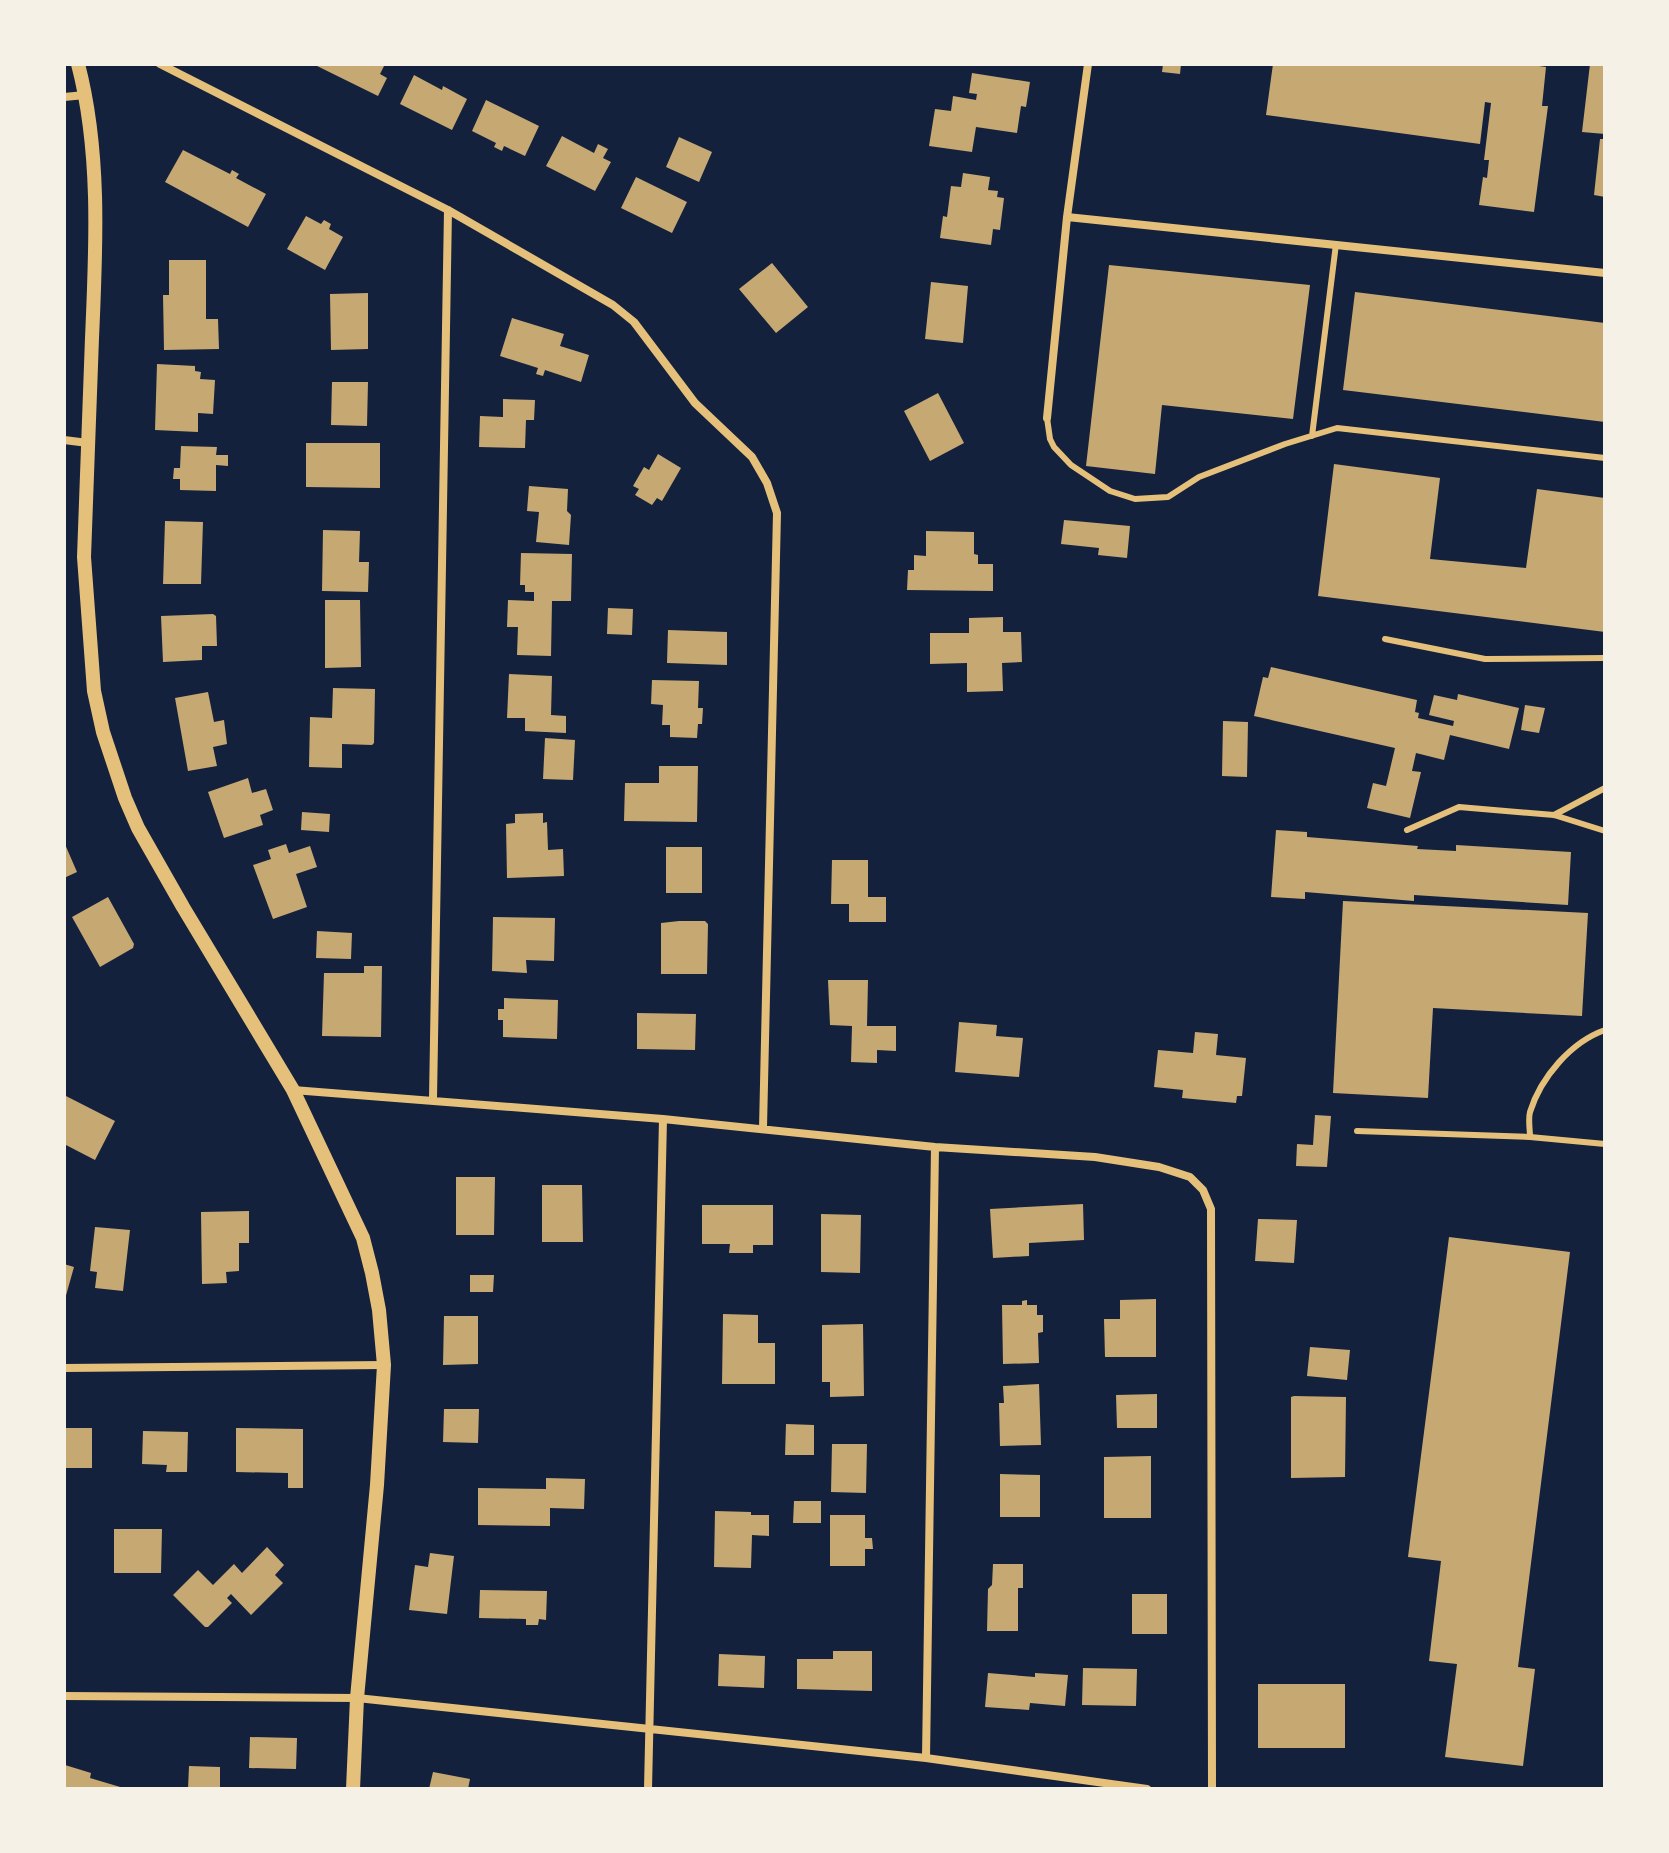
<svg xmlns="http://www.w3.org/2000/svg" width="1669" height="1853" viewBox="0 0 1669 1853" font-family="'Exo 2',sans-serif">
  <style>
    .building { fill: #c6a872 }
    .lines { fill: none; stroke-linecap: round; stroke-linejoin: round }
    .service { stroke: #e5c07b; stroke-width: 6 }
    .minor { stroke: #e5c07b; stroke-width: 8 }
    .tertiary { stroke: #e5c07b; stroke-width: 14 }
  </style>
  <rect width="100%" height="100%" fill="#14213d"/>
  <path class="building" d="M313 64H385L380 74 387 78 378 96Z
    M1163 64H1181L1180 74 1162 72Z
    M1273 64H1525L1546 67 1542 106H1548L1534 212 1479 205 1483 177 1487 178 1489 160H1484L1491 103 1485 102 1480 144 1266 115Z
    M1590 64H1605V134L1582 132Z
    M972 73 1030 82 1026 107 1021 106 1017 133 976 127 972 152 929 146 935 109 951 111 953 96 976 100 977 94 969 93Z
    M414 75 442 90 443 86 467 99 452 130 400 104Z
    M486 100 539 126 525 156 504 146 502 151 494 147 496 143 472 131Z
    M562 136 594 153 598 144 608 149 603 158 611 162 595 191 546 166Z
    M679 137 712 152 699 182 666 167Z
    M1600 139H1605V197L1594 195Z
    M183 150 230 174 232 170 239 174 236 178 266 194 248 227 165 182Z
    M963 173 990 177 988 190 998 191 997 197 1004 198 1000 230 993 229 991 245 940 238 943 216 947 217 951 186 961 187Z
    M636 177 687 202 672 233 621 208Z
    M306 216 321 224 324 220 331 224 329 229 343 237 325 270 287 249Z
    M169 260H206V319H218L219 349 164 350 163 295H169Z
    M772 263 808 307 776 333 739 289Z
    M1109 265 1310 285 1293 419 1162 405 1155 474 1086 466Z
    M931 282 968 286 963 343 925 339Z
    M1355 292 1605 323V422L1343 390Z
    M368 293V349L331 350 330 294Z
    M512 318 564 334 560 346 589 355 581 382 545 370 543 376 536 374 538 368 500 356Z
    M157 364 195 366V371L201 372 200 379 215 380 213 414 198 413V432L155 430Z
    M332 382H368L367 426 331 425Z
    M938 393 964 443 930 461 904 411Z
    M503 399 535 400 534 420H526L525 448 479 447 480 416 503 417Z
    M306 443H380V488L306 487Z
    M181 446 217 447 216 455H228V466L216 465V491L180 490V479H173L174 468H180Z
    M658 454 681 468 662 501 657 498 652 505 635 495 639 489 633 486 644 467 649 470Z
    M1334 464 1440 478 1430 559 1526 568 1537 489 1605 498V632L1318 596Z
    M529 486 568 489 567 511 571 515 569 545 536 542 539 512 527 511Z
    M1064 520 1130 526 1127 558 1098 555 1099 548 1061 544Z
    M165 521 203 522 201 584H163Z
    M323 530 360 531 359 562H369L368 592 322 591Z
    M926 531 974 532V554L978 555V564H993V591L907 590 908 570H914V555L926 556Z
    M521 553 572 554 571 601H552L551 656 517 655 518 627H507L508 600 534 601V592H525V585H520Z
    M325 600H360L361 667 325 668Z
    M608 608 633 609 632 635 607 634Z
    M213 614 216 616 217 646H202V660L163 662 161 616Z
    M1003 617V632H1021L1022 662 1002 663 1003 691 967 692V663L930 664V633H969V618Z
    M668 630 727 632V665L667 663Z
    M1271 667 1417 700 1415 712 1419 713 1418 718 1453 726 1454 721 1429 715 1434 695 1457 700 1458 694 1519 708 1509 749 1450 735 1444 760 1416 753 1412 771 1421 772 1410 818 1367 808 1373 783 1386 786 1395 748 1254 716 1263 677 1268 678Z
    M509 674 552 676 551 715 566 716V733L525 731V718H507Z
    M652 680 699 681 698 708H703L702 724H698L697 738 670 737V725H662L663 705 651 704Z
    M333 688 375 689 374 743 372 745 342 744V768L309 767 310 717 332 718Z
    M208 692 214 722 224 720 227 744 213 747 217 766 188 771 175 698Z
    M1525 705 1545 708 1539 733 1521 730Z
    M1223 721 1248 722 1247 777 1222 776Z
    M545 738 575 740 573 780 543 779Z
    M659 766H698L697 822 624 821 625 783H659Z
    M248 778 252 793 266 789 273 810 260 815 263 825 224 838 208 792Z
    M302 812 330 814 329 832 301 830Z
    M543 813V823L547 822 548 850 563 849 564 876 507 878 506 824 515 823V814Z
    M1276 830 1307 832V837L1418 846 1417 849 1456 851V845L1571 852 1568 905 1414 895V901L1305 892V899L1271 897Z
    M64 842 77 872 64 878Z
    M286 844 289 853 310 846 317 867 296 874 307 907 273 919 253 865 271 859 268 850Z
    M666 847H702V893H666Z
    M832 860H868V897H886V922H849V904H831Z
    M108 897 134 944 133 948 100 967 72 917Z
    M1343 901 1588 913 1582 1016 1433 1008 1428 1098 1333 1093Z
    M493 917 555 918 554 961 526 960 527 973 492 971Z
    M679 921H705L708 924 707 974H661V923Z
    M317 931 352 933 351 959 316 958Z
    M364 966H382L381 1037 322 1036 324 973H364Z
    M828 980H868L867 1026H896V1051L877 1050V1063L851 1062 852 1026 830 1025Z
    M504 998 558 1000 557 1039 503 1037V1020H498V1009H504Z
    M637 1013 696 1014 695 1050 637 1049Z
    M959 1022 997 1025 996 1036 1023 1038 1019 1077 955 1072Z
    M1195 1032 1218 1034 1216 1055 1246 1058 1242 1096H1237L1236 1103 1182 1098 1183 1090 1154 1087 1158 1050 1193 1053Z
    M64 1095 115 1121 95 1160 64 1144Z
    M1315 1115 1331 1116 1327 1167 1296 1166 1297 1144 1313 1145Z
    M456 1177H495L494 1235H456Z
    M542 1185H582L583 1242H542Z
    M1083 1204 1084 1240 1029 1243V1256L993 1258 990 1209Z
    M702 1205H773V1245H753V1253H729L730 1244H702Z
    M249 1211V1243H239V1271L226 1272 227 1283 202 1284 201 1212Z
    M821 1214 861 1215 860 1273 821 1272Z
    M1258 1219 1297 1220 1294 1263 1255 1261Z
    M95 1227 130 1230 123 1291 95 1288 97 1272 90 1271Z
    M1449 1237 1570 1252 1518 1667 1535 1669 1523 1766 1445 1757 1457 1664 1429 1661 1441 1561 1408 1557Z
    M64 1264 74 1267 65 1299H64Z
    M470 1275H494L493 1292H470Z
    M1156 1299V1357H1105L1104 1319H1120V1300Z
    M1027 1300V1305H1037V1315H1043V1332L1038 1333 1039 1363 1003 1364 1002 1305H1022V1301Z
    M723 1314 758 1315V1343H775V1384H722Z
    M444 1316H478V1364L443 1365Z
    M863 1324 864 1396 830 1397V1382H822V1325Z
    M1310 1347 1350 1350 1347 1380 1307 1376Z
    M1039 1384 1041 1445 1000 1446 999 1403H1004L1003 1386Z
    M1157 1394V1428H1117L1116 1395Z
    M1294 1396 1346 1397 1345 1477 1291 1478V1397Z
    M444 1409H479L478 1443 443 1442Z
    M786 1424 814 1425V1455H785Z
    M64 1428H92V1468H64Z
    M236 1428 303 1429V1488H288V1473L236 1472Z
    M143 1431 188 1432 187 1472H166L167 1465 142 1464Z
    M832 1444H867L866 1493 831 1492Z
    M1151 1456V1518H1104V1457Z
    M1000 1474 1040 1475V1517H1000Z
    M546 1478 585 1479 584 1509 550 1508V1526L478 1525V1488L546 1489Z
    M794 1501H821V1523H793Z
    M715 1511 751 1512V1515H769V1536L752 1535 751 1568 714 1567Z
    M830 1515H865V1538H872L873 1549H865V1566H830Z
    M114 1529H162L161 1573H114Z
    M267 1547 284 1565 275 1575 283 1583 251 1615 231 1594 227 1598 232 1603 208 1627H205L173 1595 198 1570 213 1585 234 1564 242 1573Z
    M430 1553 454 1556 447 1614 409 1610 415 1565 428 1567Z
    M993 1564H1023V1588H1018V1631H987L988 1589 992 1585Z
    M480 1590 547 1591 546 1620 539 1619 538 1625H526V1619L479 1618Z
    M1132 1594H1167V1634H1132Z
    M833 1651H872V1691L797 1689V1659H833Z
    M719 1654 765 1656 764 1688 718 1686Z
    M1083 1668 1137 1669 1136 1706 1082 1705Z
    M988 1673 1035 1677V1673L1068 1675 1065 1706 1030 1703 1029 1710 985 1707Z
    M1258 1684H1345V1748H1258Z
    M250 1737 297 1738 296 1769 249 1768Z
    M65 1765 91 1773 90 1778 127 1789H64Z
    M189 1766 220 1767V1789H188Z
    M433 1772 470 1779 468 1789H429Z"/>
  <g class="lines">
    <path class="service" d="M1047 418 1050 439 1054 447 1071 465 1110 491 1135 499 1168 497 1199 477 1285 444 1337 428 1605 458
      M1312 436 1336 244
      M1385 639 1485 659 1605 658
      M1554 815 1605 788
      M1407 830 1459 807 1554 815 1605 831
      M1357 1131 1530 1137 1605 1144
      M1530 1137C1530 1130 1528 1119 1530 1112 1541 1077 1571 1042 1605 1030"/>
    <path class="minor" d="M160 64 448 210 613 305 634 322 695 403 752 457 767 483 777 513 763 1128
      M64 97 85 95
      M1067 217 1605 273
      M1047 418 1067 217 1088 64
      M64 440 88 443
      M293 1090 663 1119 935 1147 1095 1157 1159 1167 1190 1177 1203 1190 1211 1209 1212 1789
      M433 1099 448 210
      M64 1368 384 1365
      M64 1696 357 1698 926 1758 1147 1789
      M926 1758 935 1147
      M648 1789 663 1119"/>
    <path class="tertiary" d="M78 64C101 152 96 248 92 338 89 411 86 484 84 557L94 691 103 732 125 798 138 828 183 907 293 1090 363 1238 372 1273 379 1310 384 1365 377 1485 357 1698 353 1789"/>
  </g>
  <rect width="1669" height="1853" fill="none" stroke="#f6f1e7" stroke-width="132"/>
</svg>
